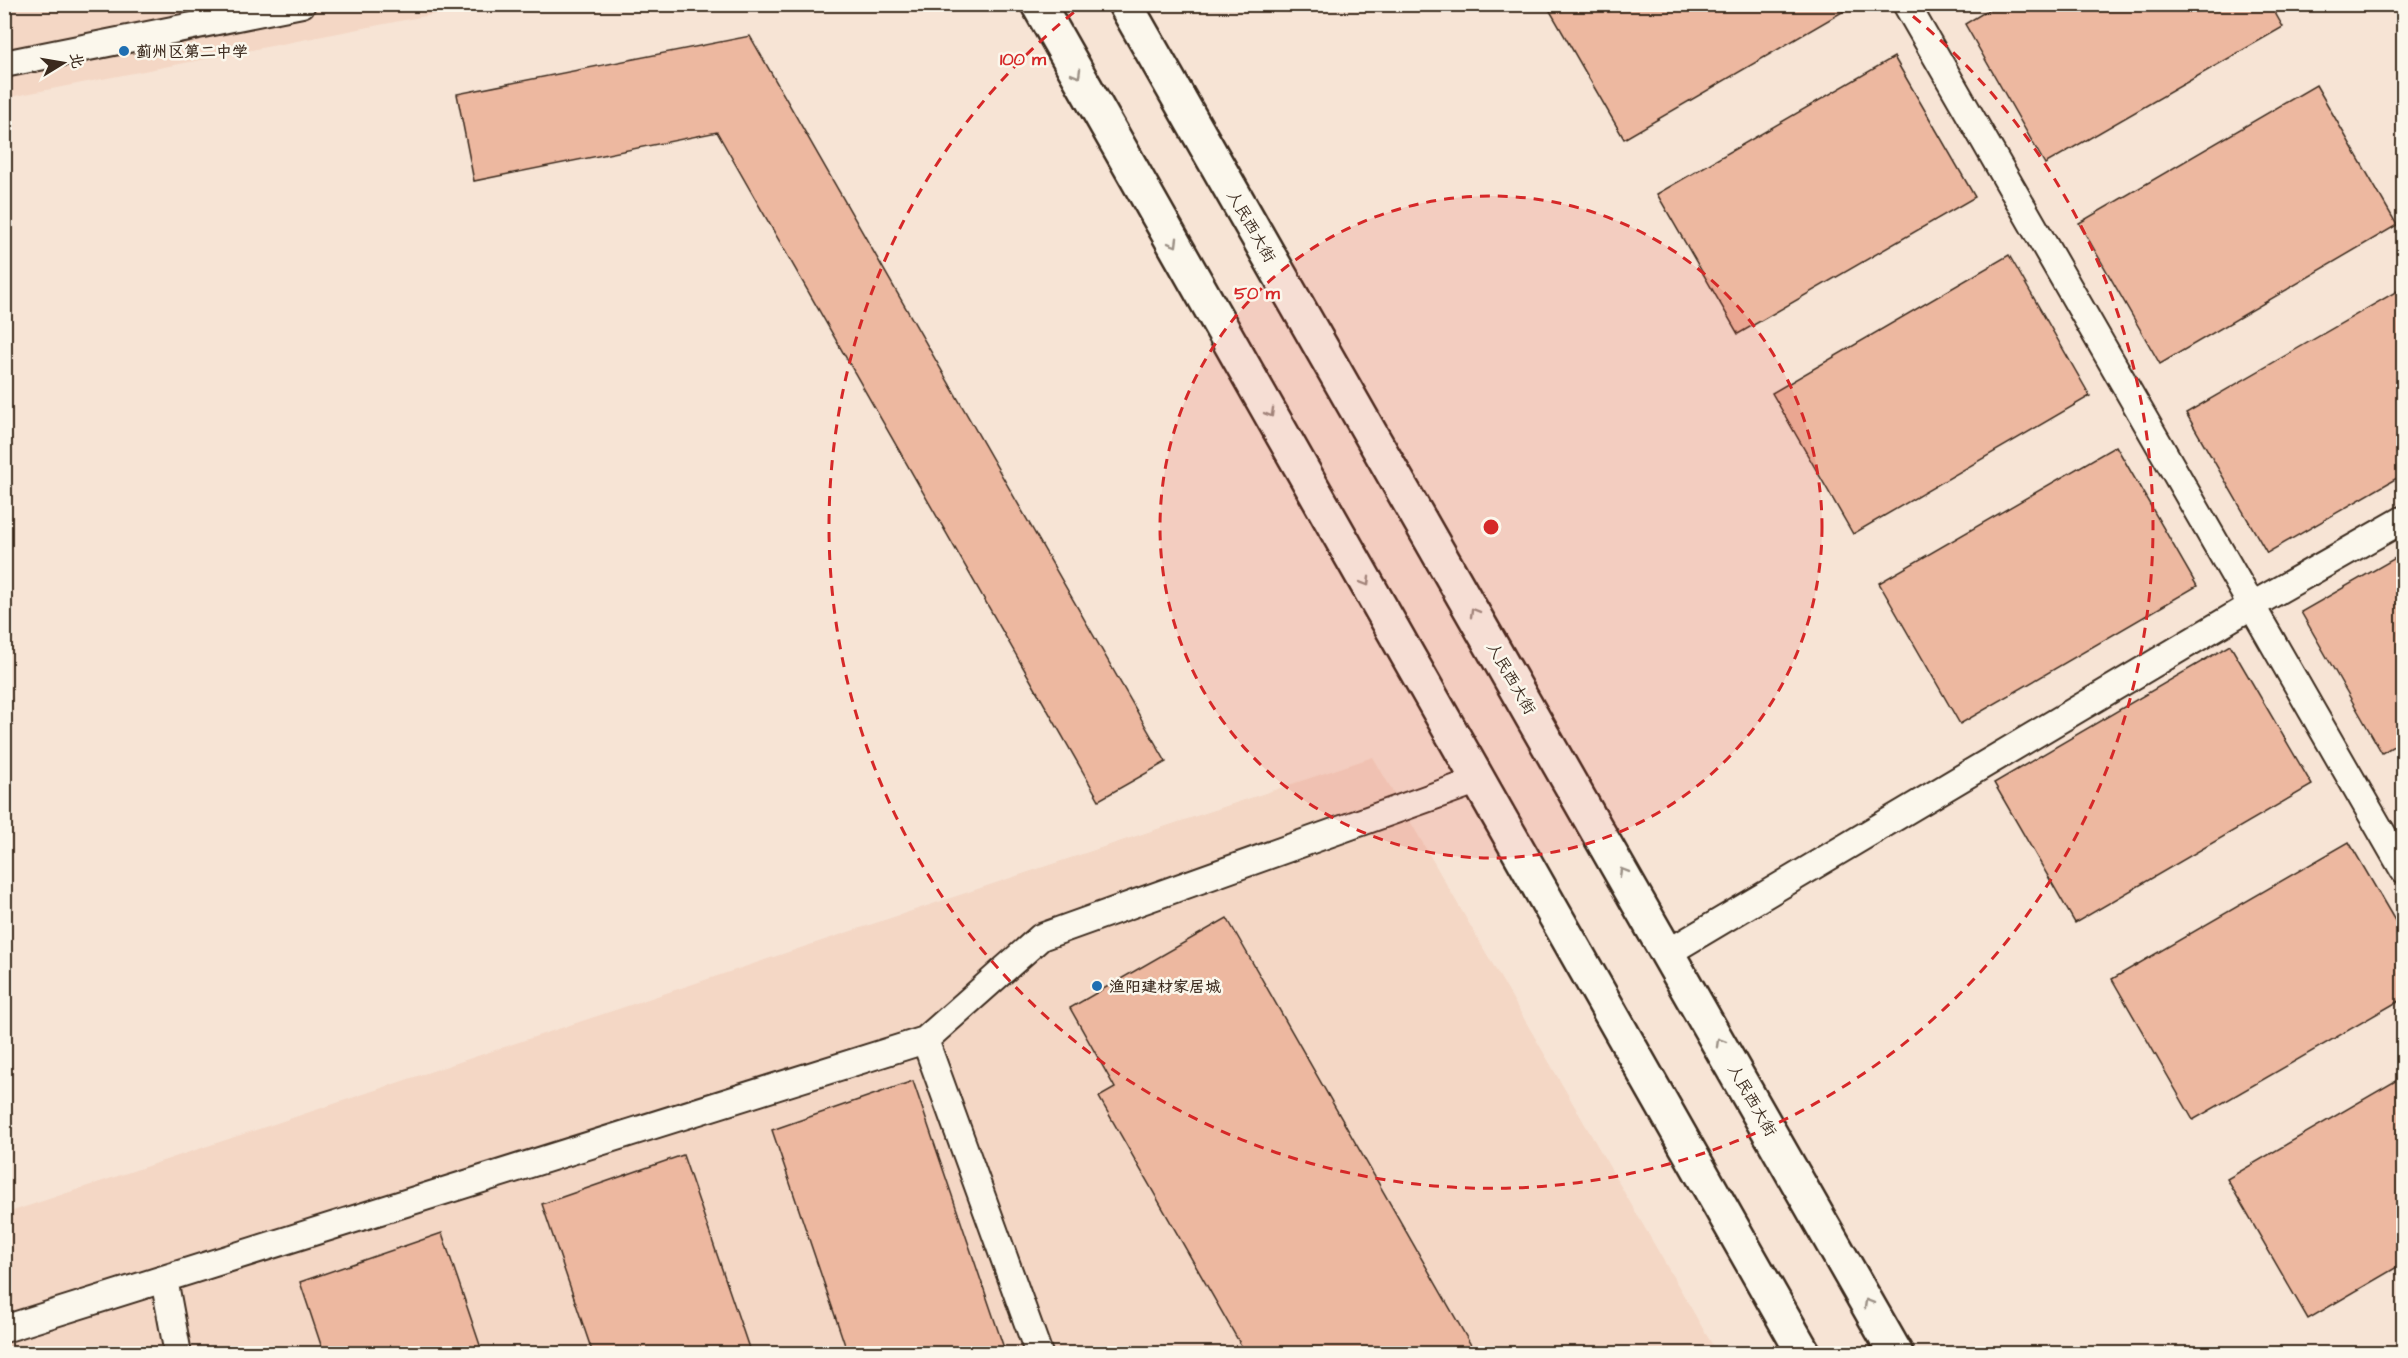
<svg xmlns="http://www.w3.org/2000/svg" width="2408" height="1358" viewBox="0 0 2408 1358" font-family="'Architects Daughter','LXGW WenKai TC',sans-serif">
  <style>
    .built { fill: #f4d7c5 }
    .building { fill: #edb8a0; stroke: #3b2a1e; stroke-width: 1.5 }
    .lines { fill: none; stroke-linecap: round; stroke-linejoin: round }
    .lane-casing { stroke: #3b2a1e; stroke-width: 30 }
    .primary-casing { stroke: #3b2a1e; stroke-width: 38 }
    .lane { stroke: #fbf7ec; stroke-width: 26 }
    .primary { stroke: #fbf7ec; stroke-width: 33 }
    .oneway { stroke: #9b9085 }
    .ring { fill: none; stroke: #d62828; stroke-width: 3; stroke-dasharray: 10 8 }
    .poi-dot { fill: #1f6fb2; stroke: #fbf7ec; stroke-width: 2 }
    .labels { text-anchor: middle; stroke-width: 5; stroke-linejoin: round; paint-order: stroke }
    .poi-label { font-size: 16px; font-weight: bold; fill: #3b2a1e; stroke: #fbf7ec; text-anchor: start }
    .street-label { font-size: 16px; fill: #3b2a1e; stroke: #fbf7ec }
    .centre { fill: #d62828; stroke: #fbf7ec; stroke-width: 3 }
    .ring-label { font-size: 18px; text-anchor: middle; font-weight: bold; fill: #d62828; stroke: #fbf7ec; stroke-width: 5; stroke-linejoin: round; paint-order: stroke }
  </style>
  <rect width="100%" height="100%" fill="#f7e4d5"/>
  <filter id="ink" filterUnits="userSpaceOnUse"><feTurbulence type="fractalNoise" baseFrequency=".0167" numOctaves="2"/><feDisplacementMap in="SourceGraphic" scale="12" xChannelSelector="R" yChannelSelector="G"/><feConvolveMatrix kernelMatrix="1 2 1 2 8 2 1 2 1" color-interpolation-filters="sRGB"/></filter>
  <g filter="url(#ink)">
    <path class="built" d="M5 5H482L5 98Z
      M1373 757 1717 1353H5L4 1214Z"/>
    <path class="building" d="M1546 4H1856L1624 139Z
      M1998 4H2270L2283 27 2045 164 1965 24Z
      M750 36 1166 762 1099 800 717 132 474 181 457 94Z
      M1894 57 1975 197 1738 334 1657 194Z
      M2316 85 2397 225 2160 364 2079 223Z
      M2009 255 2090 396 1853 534 1772 393Z
      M2404 287V474L2267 553 2186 413Z
      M2116 446 2197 586 1960 724 1879 583Z
      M2404 553V740L2382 753 2301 612Z
      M2230 645 2312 785 2075 923 1994 783Z
      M2349 842 2404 936V998L2193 1120 2112 979Z
      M1227 918 1476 1354H1246L1099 1097 1115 1088 1070 1008Z
      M2404 1076V1263L2308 1319 2227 1179Z
      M913 1081 1006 1354H848L772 1130Z
      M683 1155 751 1354H593L542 1204Z
      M442 1233 483 1354H324L300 1282Z
      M2404 1346V1354H2391Z"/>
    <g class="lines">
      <defs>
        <path id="lane" d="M1906 4 2404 871
          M4 64 302 4
          M1669 952 2251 606 2404 519
          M925 1040 1039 1354
          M164 1279 178 1354
          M4 1329 925 1040 1041 937 1479 780"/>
        <path id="primary" d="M1038 4 1804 1354
          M1125 4 1896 1354"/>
      </defs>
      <use href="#lane" class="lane-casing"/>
      <use href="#primary" class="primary-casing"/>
      <use href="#lane" class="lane"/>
      <use href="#primary" class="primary"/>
    </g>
    <defs><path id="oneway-chevron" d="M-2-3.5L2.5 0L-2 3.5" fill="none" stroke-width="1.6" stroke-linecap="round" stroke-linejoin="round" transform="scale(1.5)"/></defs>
    <g class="oneway">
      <use href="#oneway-chevron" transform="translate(1077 74) rotate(60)"/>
      <use href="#oneway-chevron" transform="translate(1174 243) rotate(60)"/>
      <use href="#oneway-chevron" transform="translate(1270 413) rotate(60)"/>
      <use href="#oneway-chevron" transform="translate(1366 582) rotate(60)"/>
      <use href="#oneway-chevron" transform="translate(1474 612) rotate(-120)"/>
      <use href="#oneway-chevron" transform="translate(1623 872) rotate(-120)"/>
      <use href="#oneway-chevron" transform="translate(1720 1042) rotate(-120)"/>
      <use href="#oneway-chevron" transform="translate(1868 1303) rotate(-120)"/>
    </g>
  </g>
  <circle cx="1491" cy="527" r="331" fill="#d62828" fill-opacity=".12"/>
  <g class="ring">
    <circle cx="1491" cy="527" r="331"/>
    <path d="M1899 5A662 662 0 1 1 1083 5"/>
  </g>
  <g class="poi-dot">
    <circle cx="124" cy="51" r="6"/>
    <circle cx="1097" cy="986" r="6"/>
  </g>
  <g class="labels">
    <g class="poi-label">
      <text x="136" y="57">蓟州区第二中学</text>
      <text x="1109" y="992">渔阳建材家居城</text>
    </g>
    <g class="street-label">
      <text transform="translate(1252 226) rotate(60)" y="6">人民西大街</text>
      <text transform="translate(1512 678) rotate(60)" y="6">人民西大街</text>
      <text transform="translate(1753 1100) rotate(60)" y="6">人民西大街</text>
    </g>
  </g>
  <circle cx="1491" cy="527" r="9" class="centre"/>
  <g class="ring-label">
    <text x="1023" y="65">100 m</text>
    <text x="1257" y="299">50 m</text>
  </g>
  <rect width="2408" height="1358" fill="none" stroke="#fbf7ec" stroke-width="24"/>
  <rect x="12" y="12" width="2384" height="1334" fill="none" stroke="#3b2a1e" stroke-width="2" filter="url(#ink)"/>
  <g transform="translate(63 63) rotate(79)" stroke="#fbf7ec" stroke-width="4.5" paint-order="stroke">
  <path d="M0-4.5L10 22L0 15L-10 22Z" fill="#3b2a1e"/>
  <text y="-9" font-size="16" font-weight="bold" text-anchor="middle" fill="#3b2a1e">北</text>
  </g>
</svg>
